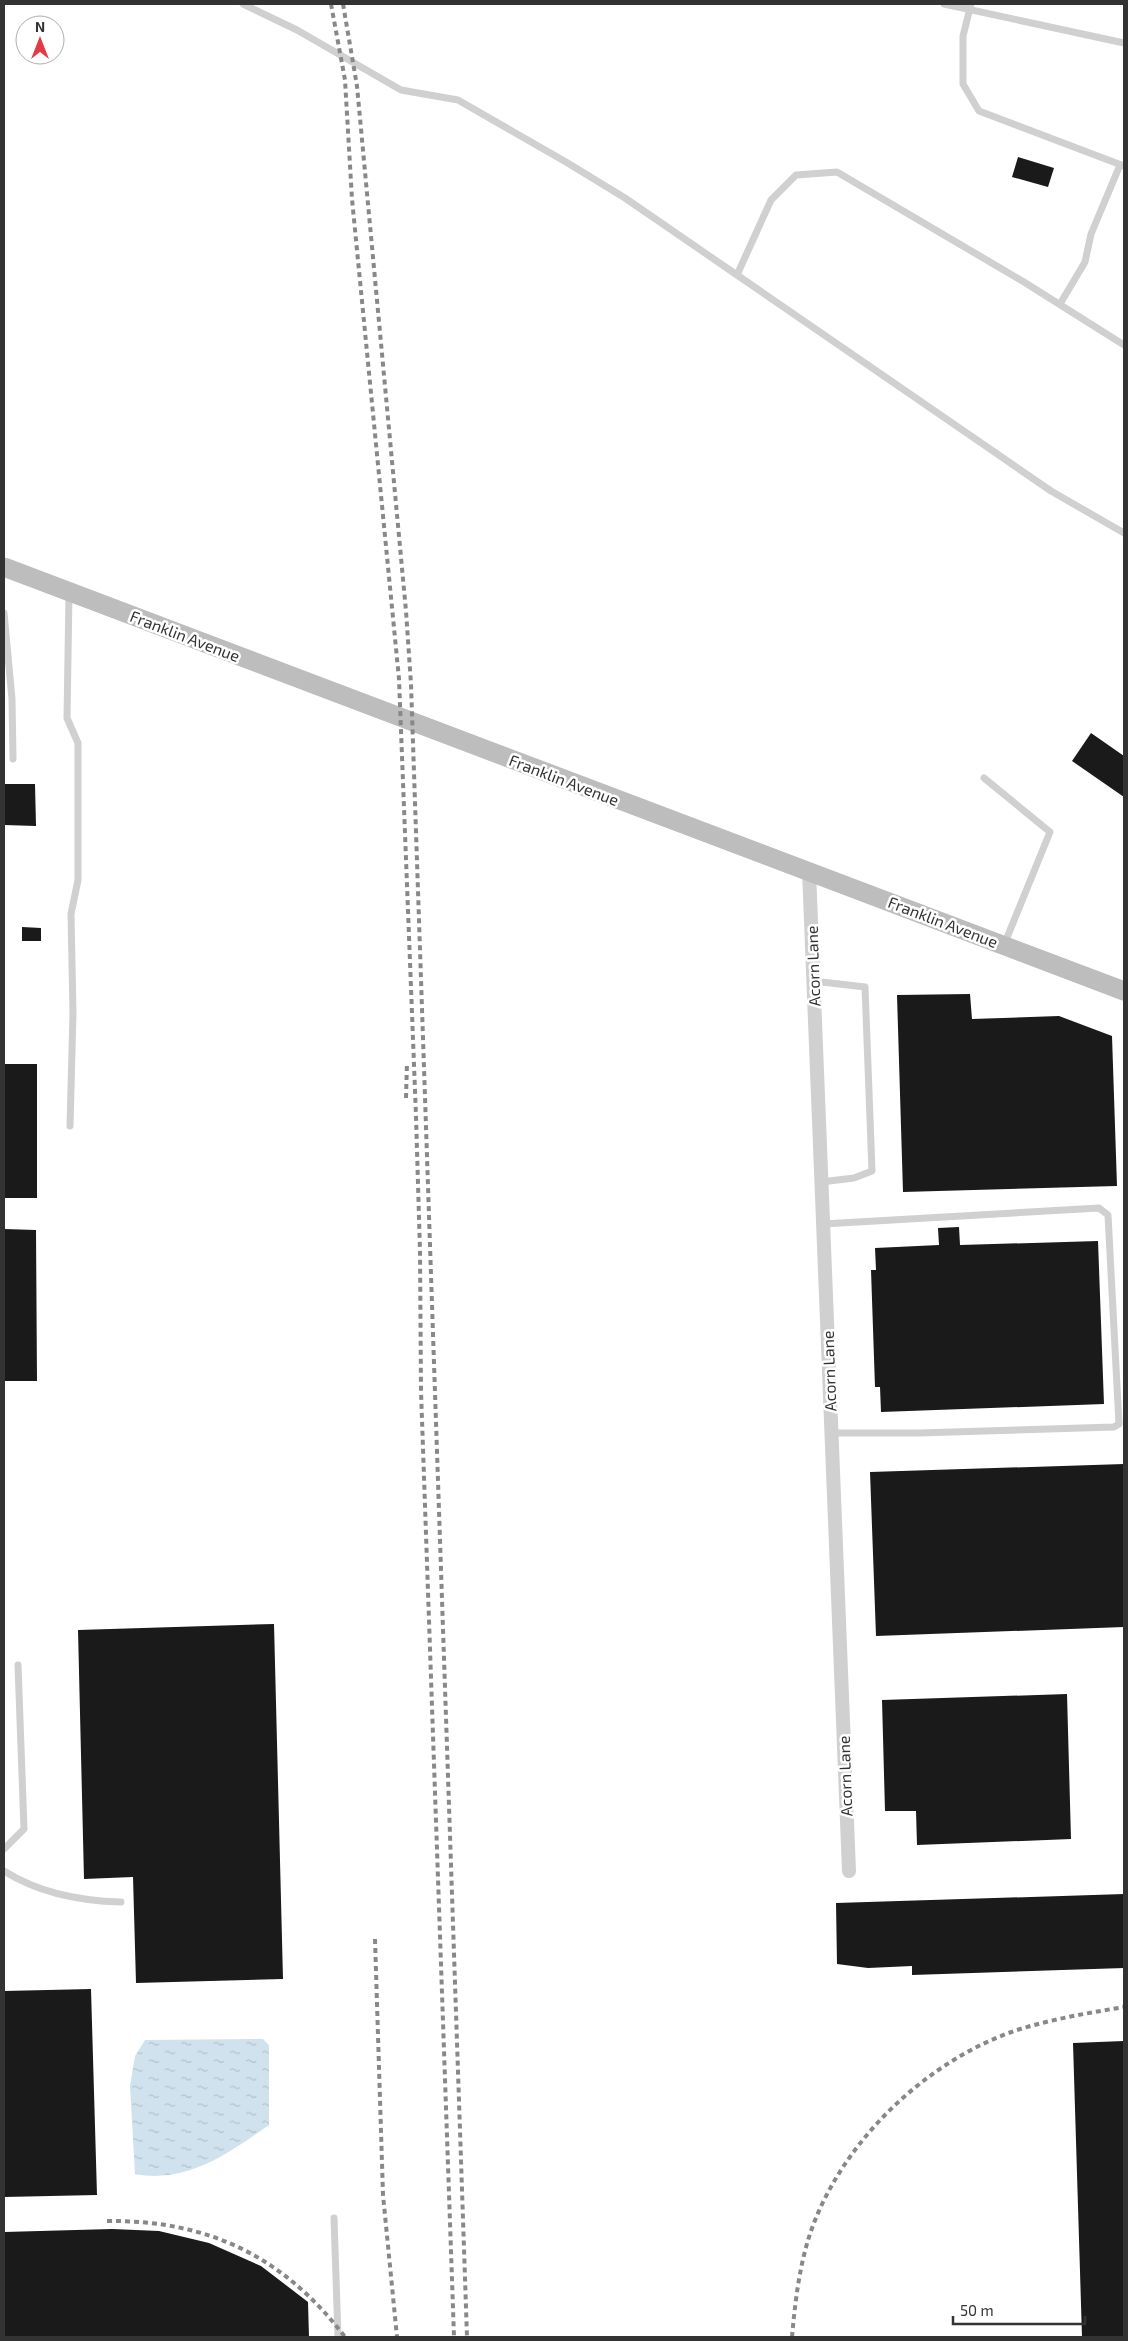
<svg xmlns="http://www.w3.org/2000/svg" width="1128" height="2341" viewBox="0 0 1128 2341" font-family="'Exo 2',sans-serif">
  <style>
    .water { fill: url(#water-ripples) }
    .building { fill: #1a1a1a }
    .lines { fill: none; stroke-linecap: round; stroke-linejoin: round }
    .lane { stroke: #d0d0d0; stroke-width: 7 }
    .street { stroke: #d0d0d0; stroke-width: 14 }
    .secondary { stroke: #bdbdbd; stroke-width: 19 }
    .rail { stroke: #888; stroke-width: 4; stroke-dasharray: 5 4; stroke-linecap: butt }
    .labels { text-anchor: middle; stroke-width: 5; stroke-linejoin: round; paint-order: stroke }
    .street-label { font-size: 16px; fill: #333; stroke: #fff }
  </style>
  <defs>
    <pattern id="water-ripples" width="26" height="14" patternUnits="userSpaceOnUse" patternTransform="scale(1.25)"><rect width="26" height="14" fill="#cfe2ee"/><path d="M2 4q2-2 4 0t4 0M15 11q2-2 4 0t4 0" fill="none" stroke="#b2c2cd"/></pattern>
  </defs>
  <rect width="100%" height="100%" fill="#fff"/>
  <path class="water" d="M263 2039 269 2045V2125C229 2153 187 2184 135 2174L130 2086 135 2056 145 2040Z"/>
  <path class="building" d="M1018 157 1054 168 1048 187 1012 177Z
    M1091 733 1124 756V797L1072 761Z
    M4 784H35L36 826 4 825Z
    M22 927 41 928V941H22Z
    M970 994 972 1019 1059 1016 1112 1036 1117 1186 903 1192 897 995Z
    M4 1064H37V1198H4Z
    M959 1227 960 1245 1098 1241 1104 1404 881 1412 880 1387H875L871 1270H876L875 1248 939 1245 938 1228Z
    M4 1229 36 1230 37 1381H4Z
    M1124 1464V1627L876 1636 870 1472Z
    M274 1624 283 1979 136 1983 133 1877 84 1879 78 1630Z
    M1067 1694 1071 1839 917 1845 916 1811H885L882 1700Z
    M1124 1894V1968L912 1975V1966L868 1968 837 1964 836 1903Z
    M91 1989 97 2195 4 2197V1991Z
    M1124 2041V2337H1082L1073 2043Z
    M112 2229 159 2231 209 2243 261 2266 308 2302 309 2337H4V2232Z"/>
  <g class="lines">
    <path class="lane" d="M243 4 297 30 401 90 458 100 566 162 625 198 737 275 771 200 796 175 837 172 1024 282 1124 345
      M944 4 1124 43
      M971 4 963 36V84L979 111 1124 166
      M737 275 1051 491 1124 533
      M1060 304 1085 262 1091 234 1120 165
      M69 594 67 718 78 743V880L71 914 73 1013 70 1126
      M4 613 12 699 13 759
      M984 778 1050 832 1004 945
      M813 981 865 987 872 1171 854 1178 821 1182
      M823 1224 1099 1208 1108 1215 1119 1424 1114 1427 919 1433H831
      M4 1849 24 1829 18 1665
      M4 1871C39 1893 79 1901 121 1902
      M334 2218 338 2337"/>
    <path class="street" d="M809 871 849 1871"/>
    <path class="secondary" d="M4 567 1124 991"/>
    <path class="rail" d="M331 4 345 80 352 199 399 679 416 1116 420 1251 421 1391 454 2337
      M343 4 357 86 406 611 411 684 467 2337
      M406 1098 407 1062
      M375 1939 383 2195 397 2337
      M107 2221C208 2220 283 2256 345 2337
      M792 2337C795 2303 799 2269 809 2237 839 2144 925 2061 1017 2030 1052 2019 1088 2013 1124 2007"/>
  </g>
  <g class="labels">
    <g class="street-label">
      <text transform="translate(185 636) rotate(21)" y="6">Franklin Avenue</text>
      <text transform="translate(564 780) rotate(21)" y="6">Franklin Avenue</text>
      <text transform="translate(943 922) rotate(21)" y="6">Franklin Avenue</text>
      <text transform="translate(813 966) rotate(-92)" y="6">Acorn Lane</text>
      <text transform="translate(829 1371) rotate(-92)" y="6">Acorn Lane</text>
      <text transform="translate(845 1776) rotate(-92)" y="6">Acorn Lane</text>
    </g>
  </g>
  <rect width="1128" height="2341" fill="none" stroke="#333333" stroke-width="10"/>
  <g transform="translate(40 40)"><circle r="24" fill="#ffffff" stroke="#adadad"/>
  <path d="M0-4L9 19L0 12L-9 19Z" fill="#e63946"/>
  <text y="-8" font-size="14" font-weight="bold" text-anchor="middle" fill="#333333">N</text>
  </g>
  <path d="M953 2316v8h132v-8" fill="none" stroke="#333333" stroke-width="2.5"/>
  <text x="960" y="2316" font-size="15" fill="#333333" stroke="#ffffff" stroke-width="4" paint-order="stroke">50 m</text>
</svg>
